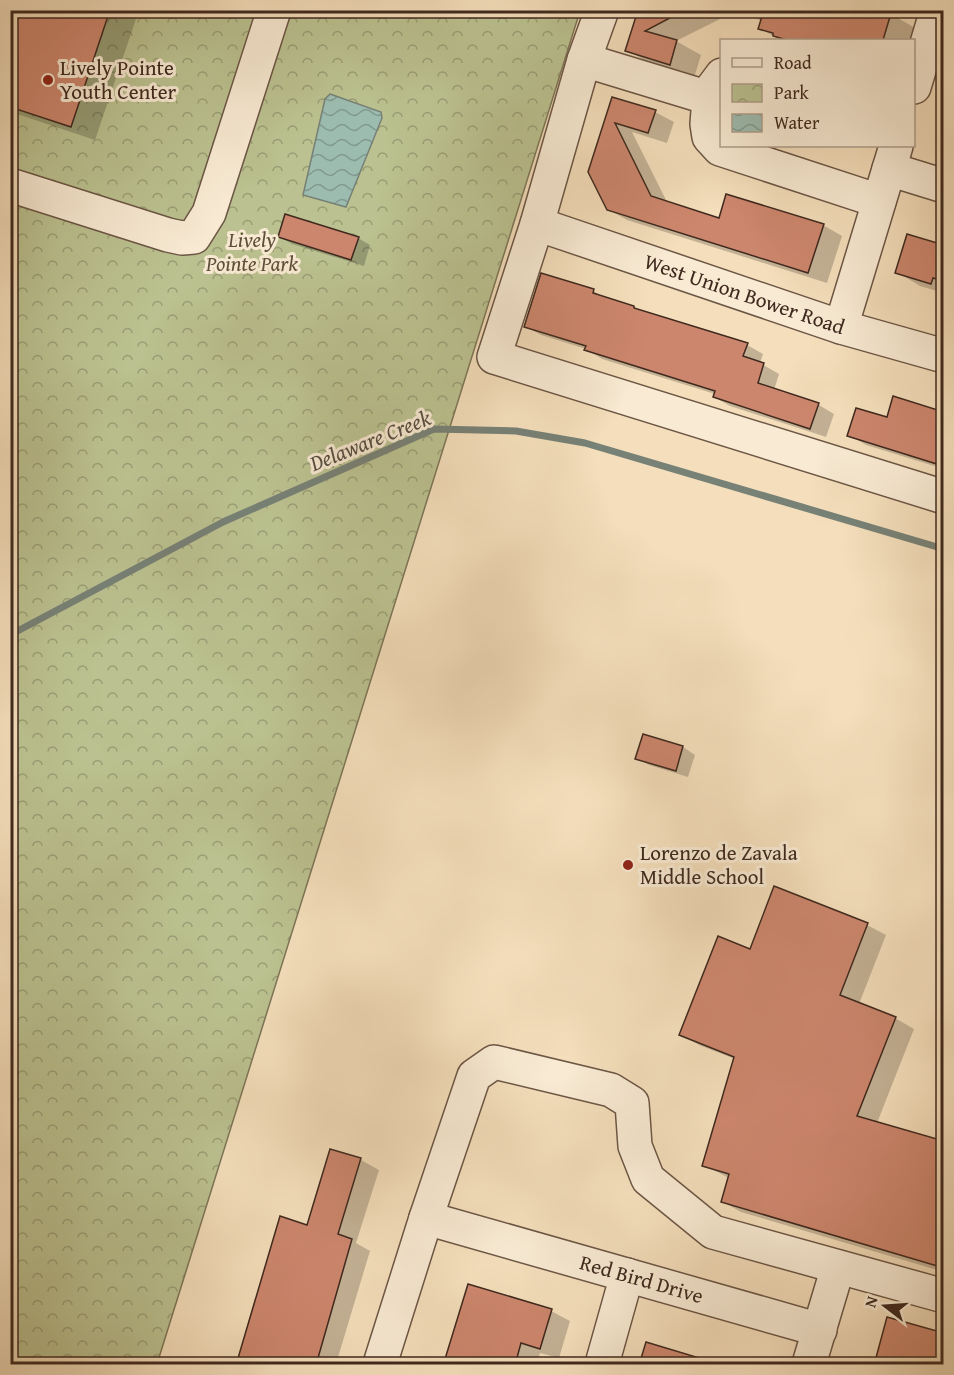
<svg xmlns="http://www.w3.org/2000/svg" width="954" height="1375" viewBox="0 0 954 1375" font-family="'Gentium Book Plus',serif">
  <style>
    .park { fill: url(#park-crowns); stroke: #7d7557; stroke-width: 1.5 }
    .water { fill: url(#water-waves); stroke: #778176; stroke-width: 1.5 }
    .shadow { fill: #0003 }
    .lines { fill: none; stroke-linecap: round; stroke-linejoin: round }
    .stream { stroke: #778176; stroke-width: 7 }
    .building { fill: #cc866d; stroke: #3f291e; stroke-width: 1.5 }
    .minor-casing { stroke: #6c5645; stroke-width: 36 }
    .minor { stroke: #f8ead3; stroke-width: 33 }
    .poi-dot { fill: #8f2418; stroke: #f8ead3; stroke-width: 2 }
    .labels { text-anchor: middle; stroke-width: 6; stroke-linejoin: round; paint-order: stroke }
    .poi-label { font-size: 21px; fill: #3f291e; stroke: #f8ead3; text-anchor: start }
    .park-label { font-size: 21px; font-style: italic; fill: #5e4f3a; stroke: #f8ead3 }
    .street-label { font-size: 21px; fill: #3f291e; stroke: #f8ead3 }
    .water-label { font-size: 22px; font-style: italic; fill: #564e42; stroke: #f8ead3 }
  </style>
  <defs>
    <pattern id="park-crowns" width="20" height="18" patternUnits="userSpaceOnUse" patternTransform="scale(1.5)"><rect width="20" height="18" fill="#bbc190"/><path d="M2 6a3 3 0 1 1 6 0M12 15a3 3 0 1 1 6 0" fill="none" stroke="#999d75"/></pattern>
    <pattern id="water-waves" width="16" height="10" patternUnits="userSpaceOnUse" patternTransform="scale(1.5)"><rect width="16" height="10" fill="#9cbcb0"/><path d="M0 5q4-4 8 0t8 0" fill="none" stroke="#81998f"/></pattern>
  </defs>
  <rect width="100%" height="100%" fill="#f4debb"/>
  <filter id="stains"><feTurbulence type="fractalNoise" baseFrequency=".00333" numOctaves="4"/><feColorMatrix values="0 0 0 0 .2 0 0 0 0 .09 0 0 0 0 .02 0 0 0 .5 -.17"/></filter>
  <radialGradient id="worn" r=".72"><stop offset=".6" stop-color="#630" stop-opacity="0"/><stop offset="1" stop-color="#630" stop-opacity=".3"/></radialGradient>
  <path class="park" d="M10 11H580L157 1364H11Z"/>
  <path class="water" d="M330 94 381 112 382 118 346 207 303 195 325 99Z"/>
  <path class="shadow" d="M10 10H139L95 140 14 113 10 122Z
    M639 10H878L891 14 915 28 912 40H781L759 28 762 21 736 11 676 41 701 55 694 78 651 64 627 50Z
    M613 98 655 112 674 122 667 143 632 132 667 202 720 220 823 225 842 236 827 283 627 220 608 209Z
    M280 237 358 238 370 245 364 266 292 244Z
    M944 246V293L920 286 897 272Z
    M593 291 609 300 640 311 747 345 763 354 760 363 779 374 774 390 819 405 834 414 826 437 730 406 714 397 715 394 602 359 586 349 541 335 525 326Z
    M939 399 944 400V469L866 445 849 435 888 419 936 411Z
    M644 736 683 747 695 755 688 777 649 765 637 758Z
    M867 925 886 935 859 1004 895 1018 914 1029 877 1123 944 1142V1272L741 1212 723 1202 729 1178 704 1165 735 1059 699 1045 681 1034 751 951Z
    M331 1151 361 1160 379 1170 356 1243 370 1251 336 1364H237L308 1227Z
    M469 1285 551 1311 570 1321 559 1358 540 1353 537 1364H445Z"/>
  <g class="lines">
    <path class="stream" d="M10 635 223 522 434 429 516 431 585 443 944 549"/>
  </g>
  <path class="building" d="M10 10H110L71 127 10 107Z
    M638 10H685L645 31 677 40 670 65 625 51Z
    M764 10H892L883 40H787L773 36V33L758 29Z
    M612 97 656 110 648 133 615 123 651 196 719 218 726 194 824 224 808 273 607 210 588 172Z
    M285 214 359 237 351 260 278 237Z
    M907 234 944 245V281L933 278 931 284 895 273Z
    M541 273 594 289 593 293 634 306V308L748 343 743 356 764 363 758 383 819 403 810 429 713 397 715 391 584 350 586 346 524 327Z
    M893 396 944 412V455L940 465 847 436 856 408 887 417Z
    M643 734 683 746 676 771 635 759Z
    M774 886 868 923 840 995 896 1017 857 1116 944 1141V1268L721 1202 729 1174 702 1166 734 1057 679 1035 718 936 750 949Z
    M330 1149 361 1158 338 1234 352 1239 316 1365H236L280 1216 307 1225Z
    M468 1284 552 1309 540 1349 521 1343 515 1365H464L445 1359Z
    M887 1317 944 1333V1365H874Z
    M646 1342 706 1360V1365H639Z"/>
  <g class="lines">
    <defs>
      <g id="minor">
        <path d="M602 10 584 60 537 224 494 357 944 497"/>
        <path d="M584 60 709 98"/>
        <path d="M722 75 713 87 709 98 707 124 709 137 720 149 879 201"/>
        <path d="M914 87 937 10"/>
        <path d="M889 169 944 186"/>
        <path d="M10 185 168 235 182 238 194 237 209 213 274 10"/>
        <path id="s1" d="M537 224 841 327 944 356"/>
        <path d="M841 327 896 146"/>
        <path id="s2" d="M426 1218 820 1330"/>
        <path d="M380 1364 426 1218 474 1076 494 1062 611 1090 632 1103 635 1146 648 1179 713 1232 944 1296"/>
        <path d="M602 1364 627 1275"/>
        <path d="M809 1364 838 1267"/>
      </g>
    </defs>
    <use href="#minor" class="minor-casing"/>
    <use href="#minor" class="minor"/>
  </g>
  <g class="poi-dot">
    <circle cx="48" cy="80" r="6"/>
    <circle cx="628" cy="865" r="6"/>
  </g>
  <g class="labels">
    <g class="poi-label">
      <text x="60" y="75">Lively Pointe<tspan x="60" dy="24">Youth Center</tspan></text>
      <text x="640" y="860">Lorenzo de Zavala<tspan x="640" dy="24">Middle School</tspan></text>
    </g>
    <g class="park-label">
      <text x="252" y="247">Lively<tspan x="252" dy="24">Pointe Park</tspan></text>
    </g>
    <g class="street-label">
      <text dy="7" stroke="none"><textPath href="#s1" startOffset="219">West Union Bower Road</textPath></text>
      <text dy="7" stroke="none"><textPath href="#s2" startOffset="224">Red Bird Drive</textPath></text>
    </g>
    <g class="water-label">
      <text transform="translate(370 440) rotate(-22)" y="8">Delaware Creek</text>
    </g>
  </g>
  <rect width="954" height="1375" fill="none" stroke="#f4debb" stroke-width="36"/>
  <rect x="12" y="12" width="930" height="1351" fill="none" stroke="#3f291e" stroke-width="3"/>
  <rect x="18" y="18" width="918" height="1339" fill="none" stroke="#3f291e" stroke-width="1.5"/>
  <rect x="720" y="39" width="195" height="108" fill="#f8ead3" stroke="#ae9d8b" stroke-width="1.5"/>
  <rect x="732" y="58" width="30" height="9" fill="#f8ead3" stroke="#ae9d8b" stroke-width="1.5"/>
  <text x="774" y="69" font-size="18" fill="#3f291e">Road</text>
  <rect x="732" y="84" width="30" height="18" fill="url(#park-crowns)" stroke="#ae9d8b" stroke-width="1.5"/>
  <text x="774" y="99" font-size="18" fill="#3f291e">Park</text>
  <rect x="732" y="114" width="30" height="18" fill="url(#water-waves)" stroke="#ae9d8b" stroke-width="1.5"/>
  <text x="774" y="129" font-size="18" fill="#3f291e">Water</text>
  <g transform="translate(885 1306) rotate(287)" stroke="#f8ead3" stroke-width="4.5" paint-order="stroke">
  <path d="M0-4.5L10 22L0 15L-10 22Z" fill="#3f291e"/>
  <text y="-9" font-size="16" font-weight="bold" text-anchor="middle" fill="#3f291e">N</text>
  </g>
  <rect width="100%" height="100%" filter="url(#stains)"/>
  <rect width="100%" height="100%" fill="url(#worn)"/>
</svg>
